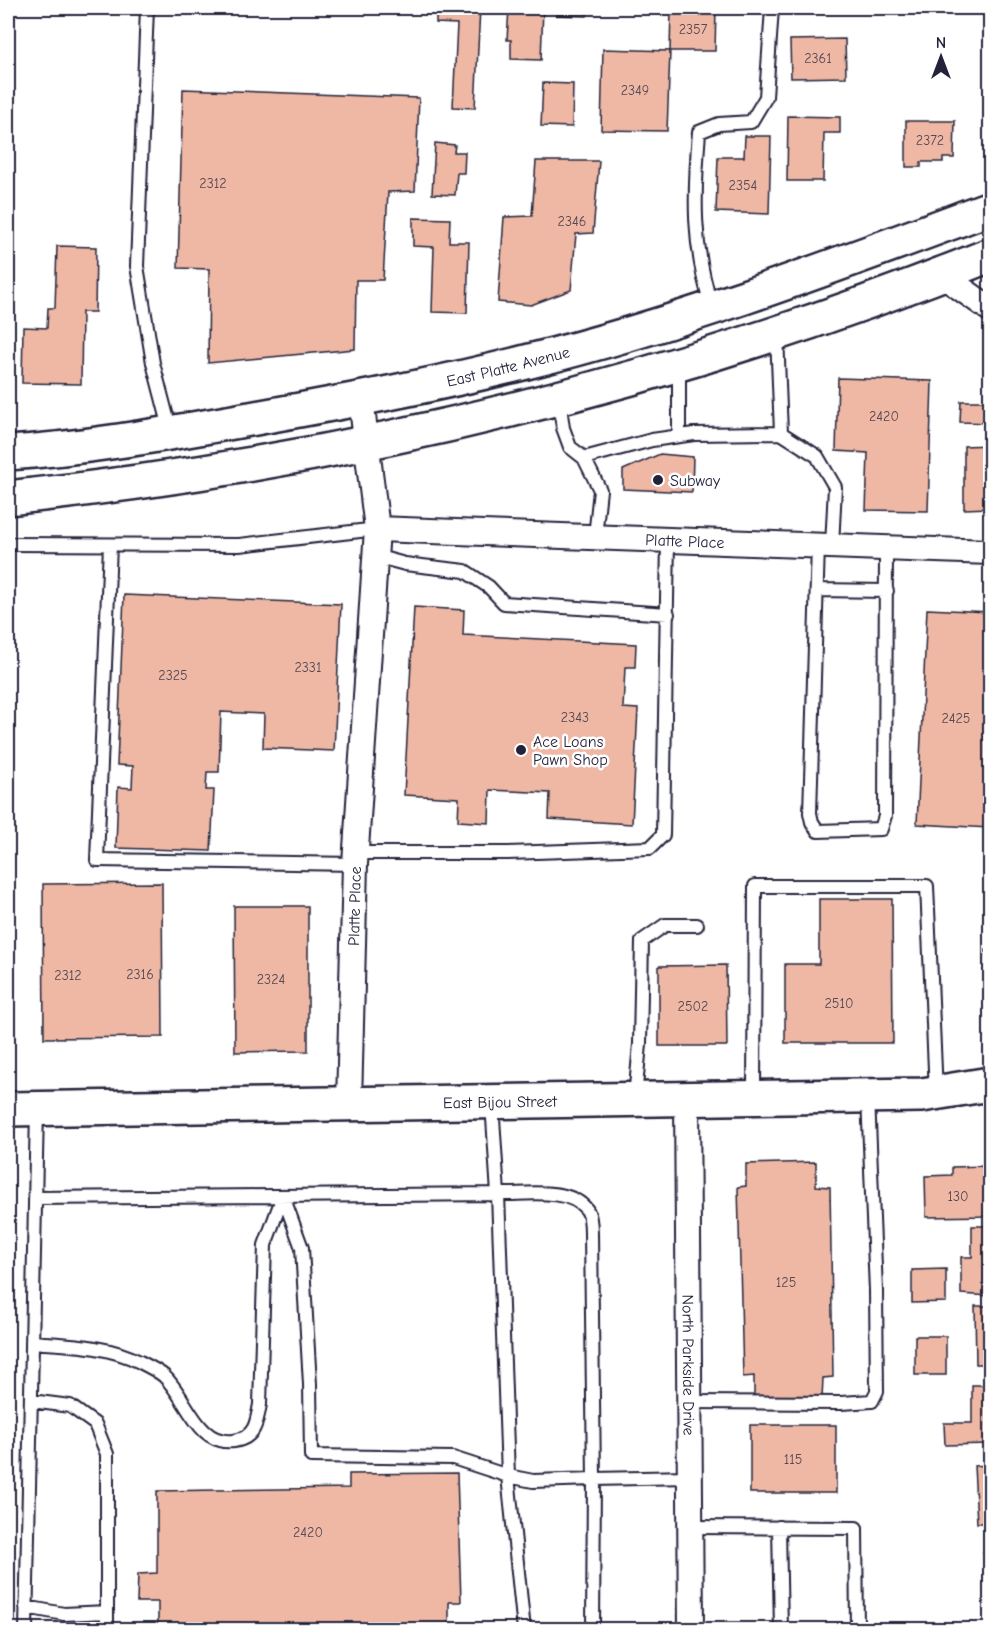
<svg xmlns="http://www.w3.org/2000/svg" width="998" height="1637" viewBox="0 0 998 1637" font-family="'Comic Neue',sans-serif">
  <style>
    .building { fill: #efb8a4; stroke: #22223b; stroke-width: 1.5 }
    .lines { fill: none; stroke-linecap: round; stroke-linejoin: round }
    .lane-casing { stroke: #22223b; stroke-width: 16 }
    .street-casing { stroke: #22223b; stroke-width: 28 }
    .secondary-casing { stroke: #22223b; stroke-width: 38 }
    .primary-casing { stroke: #22223b; stroke-width: 38 }
    .lane { stroke: #fff; stroke-width: 12 }
    .street { stroke: #fff; stroke-width: 24 }
    .secondary { stroke: #fff; stroke-width: 33 }
    .primary { stroke: #fff; stroke-width: 33 }
    .poi-dot { fill: #22223b; stroke: #fff; stroke-width: 2 }
    .labels { text-anchor: middle; stroke-width: 5; stroke-linejoin: round; paint-order: stroke }
    .number-label { font-size: 14px; fill: #554855 }
    .street-label { font-size: 16px; fill: #22223b; stroke: #fff }
    .poi-label { font-size: 16px; fill: #22223b; stroke: #fff; text-anchor: start }
  </style>
  <rect width="100%" height="100%" fill="#fff"/>
  <filter id="ink" filterUnits="userSpaceOnUse"><feTurbulence type="fractalNoise" baseFrequency=".0167" numOctaves="2"/><feDisplacementMap in="SourceGraphic" scale="12" xChannelSelector="R" yChannelSelector="G"/><feConvolveMatrix kernelMatrix="1 2 1 2 8 2 1 2 1" color-interpolation-filters="sRGB"/></filter>
  <g filter="url(#ink)">
    <path class="building" d="M441 8H480L475 108 453 107 457 24 436 23V10Z
      M509 8H543L541 60 511 59V40H507Z
      M556 8H588L587 16 556 15Z
      M671 8H716L715 51H670Z
      M845 39 846 77 791 78 790 40Z
      M603 49 670 51 667 131 601 130Z
      M543 83 573 84 572 127 541 126Z
      M183 89 419 98 415 191 388 192 383 280H356L355 349 208 363 209 269 178 268Z
      M788 116 840 117V133H824L823 181H787Z
      M906 121H955L954 158H943V162H921V167H906Z
      M745 136H771L769 214 716 212 718 157H744Z
      M435 143 455 145 454 152H465L464 173H457L455 195 432 194Z
      M536 161H599L593 233 576 234 571 290 531 305 498 302 504 217 532 216Z
      M413 218 450 219 449 242H469L467 313 432 312 434 247 413 246Z
      M57 246 96 247 95 312H82L81 384 22 383 23 327 47 328 48 308H55Z
      M8 251H10L8 359Z
      M838 378 932 381 928 511 866 510 868 453 836 451Z
      M961 401H990V423L960 422Z
      M990 445V508L964 509V446Z
      M660 454 693 457 692 492 623 489V470Z
      M124 595 341 604 334 751 263 748 264 714 221 712 219 772H207L206 790H214L211 851 116 848 118 787 132 788 133 766 117 765Z
      M414 607 464 610 463 635 636 644 635 667H625L623 708 638 709 632 824 549 819 550 793 490 790 489 823 458 821 459 798 404 795Z
      M927 609 990 612V828L917 824Z
      M162 883 163 1037 44 1038 43 884Z
      M819 899H892L893 1043H785V964H819Z
      M234 906H308V1051L235 1052Z
      M986 950H990V986H987Z
      M726 965 727 1046H659V966Z
      M816 1162V1186L830 1187 833 1377 823 1378 822 1399 754 1400V1376L743 1377 738 1187 746 1186V1164Z
      M990 1166V1216L926 1217 925 1176 952 1175V1167Z
      M972 1226H990V1296L961 1294V1257H972Z
      M946 1269V1302L912 1303V1270Z
      M975 1306H990V1364H976Z
      M915 1336H946V1375H915Z
      M972 1385H990V1444L945 1445 944 1423H972Z
      M750 1425H836V1493H750Z
      M990 1465V1523H977L974 1466Z
      M457 1473 461 1602H449V1630H158V1602H137L138 1574 157 1573V1491L349 1488V1474Z
      M990 1551V1582L983 1552Z"/>
    <g class="lines">
      <defs>
        <path id="lane" d="M147 8 137 266 153 363 171 432
          M712 307C692 247 694 194 699 132L719 124 751 122 766 97 772 8
          M777 335 781 433 817 456 835 487 832 546
          M679 366V436
          M559 399 563 428 570 447 584 458 600 490 595 537
          M584 458 652 440 694 434 781 433
          M8 544 239 545 377 529
          M110 545 97 860 355 864
          M818 545 810 813 812 822 818 831 881 829 885 816 886 548
          M375 556 405 564 465 571 489 587 504 603 668 614
          M817 590 887 591
          M355 853H508L650 848 663 835 668 540
          M754 1096 755 886H927L936 1093
          M635 1098 640 1044 642 941 665 925H697
          M283 1196 302 1248 310 1384 311 1456 453 1458 508 1476 533 1481 594 1479 591 1233C591 1226 591 1216 587 1210 569 1186 524 1195 498 1194L492 1103
          M35 1198 498 1194 508 1476 524 1630
          M32 1342C68 1345 108 1345 140 1362 148 1366 158 1371 164 1376 187 1397 197 1446 234 1441 255 1438 257 1422 260 1404L265 1245 283 1196
          M31 1401 70 1406 95 1424 107 1454V1630
          M689 1402 841 1403 872 1401 877 1391 876 1291 868 1097
          M690 1527 856 1528 857 1630
          M779 1527 781 1630
          M26 1607 64 1614 107 1612
          M26 1630 37 1110
          M593 1630 594 1479 690 1477"/>
        <g id="street">
          <path d="M942 275 990 309"/>
          <path id="s1" d="M377 529 990 552"/>
          <path id="s2" d="M687 1099 691 1630"/>
          <path id="s3" d="M349 1104 355 864 377 529 361 399"/>
        </g>
        <g id="secondary">
          <path id="s4" d="M8 1109 922 1095 990 1084"/>
        </g>
        <g id="primary">
          <path id="s5" d="M8 453C89 448 170 433 250 419 344 402 438 385 530 361 687 322 839 264 990 208"/>
          <path d="M8 498C348 462 673 383 990 255"/>
        </g>
      </defs>
      <use href="#lane" class="lane-casing"/>
      <use href="#street" class="street-casing"/>
      <use href="#secondary" class="secondary-casing"/>
      <use href="#primary" class="primary-casing"/>
      <use href="#lane" class="lane"/>
      <use href="#street" class="street"/>
      <use href="#secondary" class="secondary"/>
      <use href="#primary" class="primary"/>
    </g>
  </g>
  <g class="poi-dot">
    <circle cx="658" cy="480" r="6"/>
    <circle cx="521" cy="750" r="6"/>
  </g>
  <g class="labels">
    <g class="number-label">
      <text x="693" y="34">2357</text>
      <text x="818" y="63">2361</text>
      <text x="635" y="95">2349</text>
      <text x="930" y="145">2372</text>
      <text x="213" y="188">2312</text>
      <text x="743" y="190">2354</text>
      <text x="572" y="226">2346</text>
      <text x="884" y="421">2420</text>
      <text x="308" y="672">2331</text>
      <text x="173" y="680">2325</text>
      <text x="575" y="722">2343</text>
      <text x="956" y="723">2425</text>
      <text x="140" y="979">2316</text>
      <text x="68" y="980">2312</text>
      <text x="271" y="984">2324</text>
      <text x="839" y="1008">2510</text>
      <text x="693" y="1011">2502</text>
      <text x="958" y="1201">130</text>
      <text x="786" y="1287">125</text>
      <text x="793" y="1464">115</text>
      <text x="308" y="1537">2420</text>
    </g>
    <g class="street-label">
      <text dy="6" stroke="none"><textPath href="#s5" startOffset="508">East Platte Avenue</textPath></text>
      <text dy="6" stroke="none"><textPath href="#s1" startOffset="308">Platte Place</textPath></text>
      <text dy="6" stroke="none"><textPath href="#s3" startOffset="198">Platte Place</textPath></text>
      <text dy="6" stroke="none"><textPath href="#s4" startOffset="492">East Bijou Street</textPath></text>
      <text dy="6" stroke="none"><textPath href="#s2" startOffset="266">North Parkside Drive</textPath></text>
    </g>
    <g class="poi-label">
      <text x="670" y="486">Subway</text>
      <text x="533" y="747">Ace Loans<tspan x="533" dy="18">Pawn Shop</tspan></text>
    </g>
  </g>
  <rect width="998" height="1637" fill="none" stroke="#fff" stroke-width="30"/>
  <rect x="15" y="15" width="968" height="1607" fill="none" stroke="#22223b" stroke-width="2" filter="url(#ink)"/>
  <g transform="translate(941 57)" stroke="#ffffff" stroke-width="4.5" paint-order="stroke">
  <path d="M0-4.5L10 22L0 15L-10 22Z" fill="#22223b"/>
  <text y="-9" font-size="16" font-weight="bold" text-anchor="middle" fill="#22223b">N</text>
  </g>
</svg>
